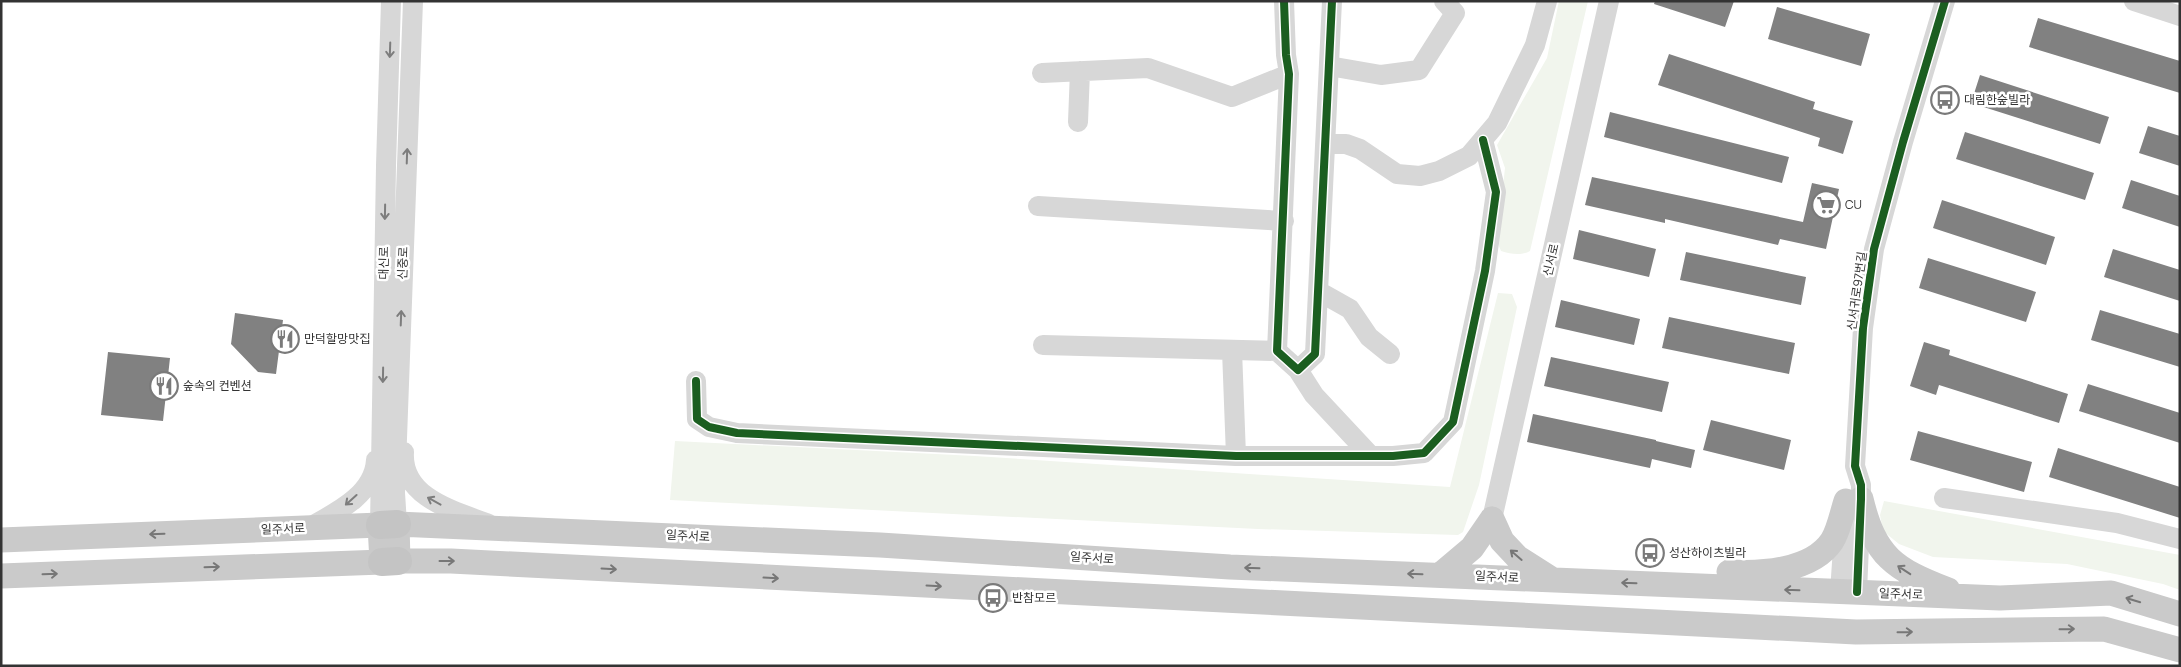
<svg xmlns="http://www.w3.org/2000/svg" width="2181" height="667" viewBox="0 0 2181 667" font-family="Manrope,'Noto Sans KR',sans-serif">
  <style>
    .green { fill: #f1f5ed }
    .building { fill: #818181 }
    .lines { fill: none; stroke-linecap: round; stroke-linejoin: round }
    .minor { stroke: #d7d7d7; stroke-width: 20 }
    .major { stroke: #cacaca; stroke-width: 25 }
    .highway { stroke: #c4c4c4; stroke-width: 28 }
    .cycleway-casing { stroke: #fff; stroke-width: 11 }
    .cycleway { stroke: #1b5e20; stroke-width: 8 }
    .oneway { stroke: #7d7d7d }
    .oneway2 { stroke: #777 }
    .labels { text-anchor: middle; stroke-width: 5; stroke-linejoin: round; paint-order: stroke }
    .poi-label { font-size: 12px; fill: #333; stroke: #fff; text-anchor: start }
    .street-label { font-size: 12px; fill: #333; stroke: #fff }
  </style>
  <rect width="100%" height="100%" fill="#fff"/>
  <path class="green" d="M1559 1H1588L1530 251C1521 256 1511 254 1501 251L1497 241 1505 168 1497 145 1547 58Z
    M1498 293 1512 294 1517 307 1479 485 1463 532 1458 535 1258 529 670 500 675 441 975 456 1450 487Z
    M1884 501 2180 555V590L2163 584 2067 564 1933 557 1899 544 1883 531 1880 515Z"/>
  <path class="building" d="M1655 1H1734L1725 27 1654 4Z
    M1777 7 1870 34 1861 66 1768 39Z
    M2038 18 2180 61V93L2029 47Z
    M1669 54 1815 102 1813 109 1853 121 1843 154 1818 146 1820 138 1658 85Z
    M1980 75 2109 117 2100 144 1971 103Z
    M1610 112 1789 157 1782 183 1604 137Z
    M2148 126 2180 136V166L2139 153Z
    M1965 132 2094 173 2085 200 1956 159Z
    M1592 177 1803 222 1812 183 1839 189 1826 249 1780 239 1778 245 1665 219V223L1585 205Z
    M2131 180 2180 196V227L2122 208Z
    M1942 200 2055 237 2046 265 1933 228Z
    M1579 230 1656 249 1649 277 1573 259Z
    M2113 249 2180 270V301L2104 277Z
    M1686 252 1806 277 1801 305 1680 280Z
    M1928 258 2036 292 2026 322 1919 288Z
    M1561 300 1640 319 1634 345 1555 327Z
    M2100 310 2180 334V367L2091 340Z
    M235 313 283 320 276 374 258 372 231 344Z
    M1669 317 1795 343 1789 374 1662 348Z
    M1924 342 1950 350 1949 355 2068 394 2059 423 1939 385 1936 395 1910 386Z
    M108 352 170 358 163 421 101 415Z
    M1551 357 1669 382 1662 412 1544 386Z
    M2088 384 2180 413V443L2079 411Z
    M1533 414 1656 440V441L1695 450 1691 468 1652 459 1650 468 1527 442Z
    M1711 420 1791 440 1784 470 1703 450Z
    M1918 431 2032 462 2024 492 1910 460Z
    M2058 448 2180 487V518L2049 477Z"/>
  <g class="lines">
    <path class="minor" d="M1284 1 1286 55 1289 74 1277 351 1298 370 1315 354 1332 1
      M2134 1 2180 16
      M1329 66 1381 75 1419 70 1455 13 1444 1
      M1042 73 1148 68 1232 97 1289 74
      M1078 122 1080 71
      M1325 144H1346L1360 149 1397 174 1420 176 1439 171 1469 156 1497 123 1535 45 1547 1
      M1038 206 1284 221
      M1318 291 1350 309 1369 337 1390 354
      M1043 345 1277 351
      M1232 350 1236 456
      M1298 370 1314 395 1371 456
      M696 381 697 419 709 427 737 433 1236 456H1393L1424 453 1453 422 1485 271 1496 192 1483 140
      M404 452C401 498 455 511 489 524
      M1944 498 2117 523 2180 539
      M1492 519 1609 1
      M397 524 395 493 413 1
      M380 525 386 166 391 1
      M308 528C335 513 374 495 376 460
      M1840 592 1845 519
      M1857 592 1861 499V485L1855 466 1863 328 1874 249 1903 142 1945 1"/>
    <path class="major" d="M1861 499C1875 557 1894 569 1948 590
      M1492 519 1502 541 1517 557 1553 580
      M1 540 380 525 382 562 1 576
      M1729 572C1762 574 1812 571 1832 541 1839 530 1842 513 1846 501
      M1440 575 1472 548 1492 519
      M2180 614 2111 593 2000 598 1230 567 880 545 397 524 398 561H451L1856 632 2104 629 2180 650"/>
    <path class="highway" d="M380 525 397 524
      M382 562 398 561"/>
    <defs>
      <path id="cycleway" d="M1284 1 1286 55 1289 74 1277 351 1298 370 1315 354 1332 1
        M696 381 697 419 709 427 737 433 1236 456H1393L1424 453 1453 422 1485 271 1496 192 1483 140
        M1857 592 1861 499V485L1855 466 1863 328 1874 249 1903 142 1945 1"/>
    </defs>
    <use href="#cycleway" class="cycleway-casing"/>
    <use href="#cycleway" class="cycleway"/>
  </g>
  <defs><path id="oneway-shaft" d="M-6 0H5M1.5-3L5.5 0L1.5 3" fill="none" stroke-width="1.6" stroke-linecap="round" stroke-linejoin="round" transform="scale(1.25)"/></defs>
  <g class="oneway">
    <use href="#oneway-shaft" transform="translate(390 50) rotate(92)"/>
    <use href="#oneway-shaft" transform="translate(407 156) rotate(-88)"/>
    <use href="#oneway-shaft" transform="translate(385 212) rotate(91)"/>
    <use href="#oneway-shaft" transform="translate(401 318) rotate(-88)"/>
    <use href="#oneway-shaft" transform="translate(383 375) rotate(91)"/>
    <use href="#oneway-shaft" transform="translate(351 500) rotate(138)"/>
    <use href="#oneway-shaft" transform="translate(434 501) rotate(-151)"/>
  </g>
  <g class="oneway2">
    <use href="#oneway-shaft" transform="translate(157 534) rotate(178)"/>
    <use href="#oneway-shaft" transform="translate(1516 555) rotate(-139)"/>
    <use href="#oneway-shaft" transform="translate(447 561)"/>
    <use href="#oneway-shaft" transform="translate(212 567) rotate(-2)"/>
    <use href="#oneway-shaft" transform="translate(1252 568) rotate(-178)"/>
    <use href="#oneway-shaft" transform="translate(609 569) rotate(3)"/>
    <use href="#oneway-shaft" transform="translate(1904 570) rotate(-147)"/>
    <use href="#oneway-shaft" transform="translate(50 574) rotate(-2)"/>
    <use href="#oneway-shaft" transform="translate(1415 574) rotate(-178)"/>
    <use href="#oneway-shaft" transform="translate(771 578) rotate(3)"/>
    <use href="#oneway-shaft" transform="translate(1629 583) rotate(-178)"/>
    <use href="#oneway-shaft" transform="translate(934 586) rotate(3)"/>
    <use href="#oneway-shaft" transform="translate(1792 590) rotate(-178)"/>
    <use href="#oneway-shaft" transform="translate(2133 600) rotate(-163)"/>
    <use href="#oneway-shaft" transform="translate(2067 629) rotate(-1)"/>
    <use href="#oneway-shaft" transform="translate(1905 632) rotate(-1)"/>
  </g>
  <defs>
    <symbol id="bus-ring" viewBox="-11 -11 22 22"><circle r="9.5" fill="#fff" stroke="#7a7a7a" stroke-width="1.5"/><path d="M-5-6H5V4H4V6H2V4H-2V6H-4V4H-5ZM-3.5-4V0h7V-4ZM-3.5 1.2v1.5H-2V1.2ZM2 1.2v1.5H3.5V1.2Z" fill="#7a7a7a"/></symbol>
    <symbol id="supermarket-ring" viewBox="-11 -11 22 22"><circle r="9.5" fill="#fff" stroke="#7a7a7a" stroke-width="1.5"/><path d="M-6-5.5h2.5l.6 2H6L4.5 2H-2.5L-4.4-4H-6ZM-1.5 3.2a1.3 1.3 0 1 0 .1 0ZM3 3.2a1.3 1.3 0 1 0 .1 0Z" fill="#7a7a7a"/></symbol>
    <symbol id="restaurant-ring" viewBox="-11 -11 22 22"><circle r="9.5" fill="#fff" stroke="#7a7a7a" stroke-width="1.5"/><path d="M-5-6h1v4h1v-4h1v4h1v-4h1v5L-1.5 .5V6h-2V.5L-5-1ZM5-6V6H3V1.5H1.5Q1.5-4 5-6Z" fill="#7a7a7a"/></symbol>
  </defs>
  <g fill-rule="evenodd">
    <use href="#bus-ring" x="1929" y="84" width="32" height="32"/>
    <use href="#supermarket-ring" x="1810" y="189" width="32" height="32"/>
    <use href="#restaurant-ring" x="269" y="323" width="32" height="32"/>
    <use href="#restaurant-ring" x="148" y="370" width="32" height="32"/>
    <use href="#bus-ring" x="1634" y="537" width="32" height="32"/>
    <use href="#bus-ring" x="977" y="582" width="32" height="32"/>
  </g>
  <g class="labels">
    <g class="poi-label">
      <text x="1964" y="104">대림한숲빌라</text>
      <text x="1845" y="209">CU</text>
      <text x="304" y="343">만덕할망맛집</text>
      <text x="183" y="390">숲속의 컨벤션</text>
      <text x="1669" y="557">성산하이츠빌라</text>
      <text x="1012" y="602">반참모르</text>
    </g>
    <g class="street-label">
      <text transform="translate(1551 260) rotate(-77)" y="4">신서로</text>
      <text transform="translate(384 263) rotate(-89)" y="4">대신로</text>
      <text transform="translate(403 263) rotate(-88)" y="4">신중로</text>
      <text transform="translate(1857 291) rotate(-82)" y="4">신서귀로97번길</text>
      <text transform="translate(283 529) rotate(-2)" y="4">일주서로</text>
      <text transform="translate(688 536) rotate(3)" y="4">일주서로</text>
      <text transform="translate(1092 558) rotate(4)" y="4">일주서로</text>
      <text transform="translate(1497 577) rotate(3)" y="4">일주서로</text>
      <text transform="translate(1901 594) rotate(2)" y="4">일주서로</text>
    </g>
  </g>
  <rect width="2181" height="667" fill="none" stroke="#333333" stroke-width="5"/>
</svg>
